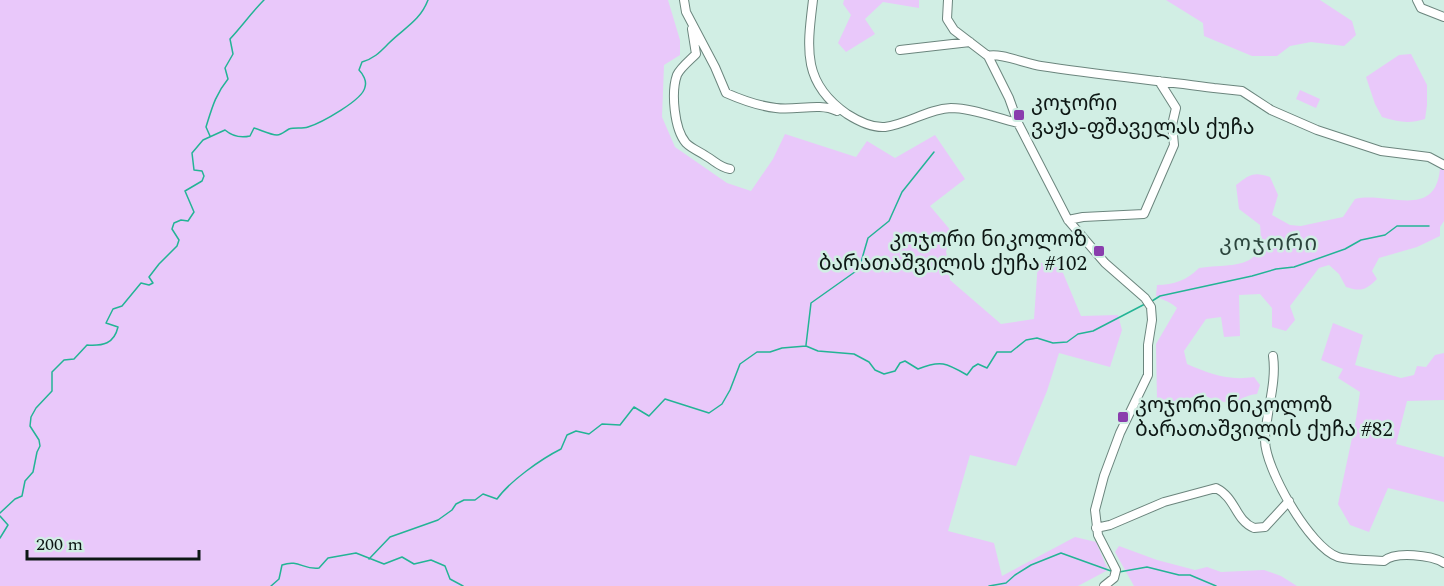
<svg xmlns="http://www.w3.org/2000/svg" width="1444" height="586" viewBox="0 0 1444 586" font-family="Spectral,'Noto Sans Georgian',serif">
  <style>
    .green { fill: #e9c8fa }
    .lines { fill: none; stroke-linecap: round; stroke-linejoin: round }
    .stream { stroke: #23b495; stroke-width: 1.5 }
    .minor-casing { stroke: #6b857d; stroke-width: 10 }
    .minor { stroke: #fff; stroke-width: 8 }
    .poi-dot { fill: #8a3dad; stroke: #d1eee4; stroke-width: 2 }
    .labels { text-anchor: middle; stroke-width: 5; stroke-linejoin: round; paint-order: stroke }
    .poi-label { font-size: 21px; fill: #0d1714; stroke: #d1eee4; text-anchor: start }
    .neighbourhood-label { font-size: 22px; letter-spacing: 1.5px; fill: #2c453d; stroke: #d1eee4 }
  </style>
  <rect width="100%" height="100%" fill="#d1eee4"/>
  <path class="green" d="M0 0H668L680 40V55L664 65 662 117 675 147 727 183 751 191 773 159 785 134 856 157 867 141 895 158 935 135 965 179 930 206 952 232 946 251 950 280 1001 324 1034 319 1038 262 1061 268 1081 316 1118 315 1122 330 1110 367 1059 353 1047 391 1016 466 970 455 948 531 994 543 1002 576 1075 537 1096 542 1108 570 1078 586H0Z
    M844 0H919V8L883 2 865 19 875 34 846 52 838 43 851 15 843 4Z
    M1166 0H1320L1352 21 1356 35 1344 46 1311 42 1290 46 1277 56H1252L1204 36 1203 23Z
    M1411 54 1427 85V105L1425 119C1409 124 1398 122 1382 117L1375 104 1366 77 1399 55Z
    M1300 90 1320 99 1316 108 1296 99Z
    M1444 166V221L1440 227V236L1417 247 1379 258 1372 271 1377 279C1366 290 1361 292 1346 287L1339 274 1329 265 1319 268 1290 306 1295 320 1286 331 1272 327V308L1260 294 1239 295 1240 336 1224 337 1221 317 1206 319 1184 351 1187 364C1210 374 1228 381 1254 377L1260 385 1257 394C1246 395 1243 399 1234 402 1224 404 1210 398 1201 394L1168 406 1157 400 1156 344 1177 308C1170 301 1164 301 1156 296L1157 285C1174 285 1187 280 1199 268 1232 263 1266 272 1260 225L1239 209 1236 185C1249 175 1253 171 1270 177L1278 195 1272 215 1290 225 1301 226 1343 217 1355 199C1387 191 1436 221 1440 168Z
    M1333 323 1363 335 1355 365 1401 378 1414 375 1417 366 1426 367 1435 355 1444 353V400L1407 401 1396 444 1444 457V502L1388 488 1369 532 1350 525 1338 504 1356 419 1360 392 1338 378 1343 369 1321 360Z
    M1119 546 1157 560 1195 570 1207 567 1221 572 1264 570 1281 576 1297 586H1134L1115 552Z"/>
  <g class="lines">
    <path class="stream" d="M210 136 206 127C212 108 215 95 228 79L225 68 233 54 230 39C242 26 252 12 264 0
      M1152 301 1160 296 1252 276 1276 269 1294 267 1345 249 1361 240 1385 235 1397 226H1429
      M806 345 811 303 859 269 868 238 889 221 902 192 934 152
      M0 513 15 499 22 496 25 481 33 472 37 452 40 446 39 440 30 426 31 417 36 408 52 391V372L64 360 74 359 87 345C103 346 114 344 118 327L106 323 113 309 122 306 141 283 149 285 153 283 149 277 159 264 177 246 179 240 172 229 174 223 181 220 188 221 194 212 185 191 202 181 204 176 202 171 194 170 192 153 203 140 225 130C232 136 241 138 250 136L254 128C261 130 270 135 277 135 282 135 285 131 289 129 295 127 302 129 308 127 321 123 363 100 365 87 367 81 363 74 359 70L362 62C375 58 380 52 389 43 404 28 420 21 428 0
      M0 516 8 525 0 538
      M369 559 390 537 438 520 452 510 456 504 464 500H475L483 494 497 499C510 481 541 459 561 449L567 435 576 431 589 434 602 424 620 425 634 407 649 416 665 399 709 413 722 404 730 390 740 364 757 352H770L782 348 806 346 818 351 854 354 869 362 875 370 884 374 895 371 900 363 905 361 918 369C941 360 946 363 967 375L973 367 978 364 987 368 997 352H1011L1026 340 1037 338 1053 343 1067 342 1078 334 1093 331 1145 304
      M1119 572 1147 567 1179 575H1190L1216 586
      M271 586 279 579 282 565C299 559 303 570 319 568L328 558 356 553 384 564 402 557 414 564 431 560 445 566 450 579 463 586
      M989 586 1006 583 1015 575 1031 565 1061 553 1111 571"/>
    <defs>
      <path id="minor" d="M684 0 686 12 715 67 726 93C742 100 758 106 776 108 796 111 819 102 837 111
        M813 0C807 49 802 83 847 114 858 121 872 128 885 127 908 124 928 109 951 108 973 108 996 118 1018 123
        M948 0 947 19 954 30 988 56 1009 98 1018 123 1068 220 1105 263 1145 298 1151 307 1152 320 1148 345V375L1120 433 1104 476 1095 510 1098 535 1116 570 1114 578 1104 586
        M1417 0 1421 8 1444 17
        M692 29 696 54C690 60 680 68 677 75 671 92 674 129 686 143 692 149 699 151 706 156 715 161 719 167 730 169
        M900 50 970 42
        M988 56C998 52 1027 64 1041 66 1098 75 1156 80 1214 88L1242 91 1271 110 1317 130 1381 151 1429 157 1444 165
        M1068 220 1083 217 1144 214 1174 145 1172 125 1176 108 1159 81
        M1273 356C1277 383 1266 412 1265 439 1264 467 1310 548 1338 557 1347 560 1372 560 1384 561 1395 551 1432 555 1444 563
        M1096 528 1110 525 1164 502 1216 488C1236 498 1235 520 1254 528L1265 527 1289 501"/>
    </defs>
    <use href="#minor" class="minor-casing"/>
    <use href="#minor" class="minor"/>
  </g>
  <g class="poi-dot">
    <rect x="1013" y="109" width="12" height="12" rx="3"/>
    <rect x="1093" y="245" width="12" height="12" rx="3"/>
    <rect x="1117" y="411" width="12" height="12" rx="3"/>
  </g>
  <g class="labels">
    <g class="poi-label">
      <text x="1031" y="110">კოჯორი<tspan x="1031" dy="24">ვაჟა-ფშაველას ქუჩა</tspan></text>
      <text x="1087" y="246" text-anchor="end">კოჯორი ნიკოლოზ<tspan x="1087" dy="24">ბარათაშვილის ქუჩა #102</tspan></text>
      <text x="1135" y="412">კოჯორი ნიკოლოზ<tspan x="1135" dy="24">ბარათაშვილის ქუჩა #82</tspan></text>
    </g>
    <g class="neighbourhood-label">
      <text x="1269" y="250">კოჯორი</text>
    </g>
  </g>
  <path d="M27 550v9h172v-9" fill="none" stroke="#0d1714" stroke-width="3"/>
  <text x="36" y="550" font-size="18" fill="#0d1714" stroke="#d1eee4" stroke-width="4.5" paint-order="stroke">200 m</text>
</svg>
